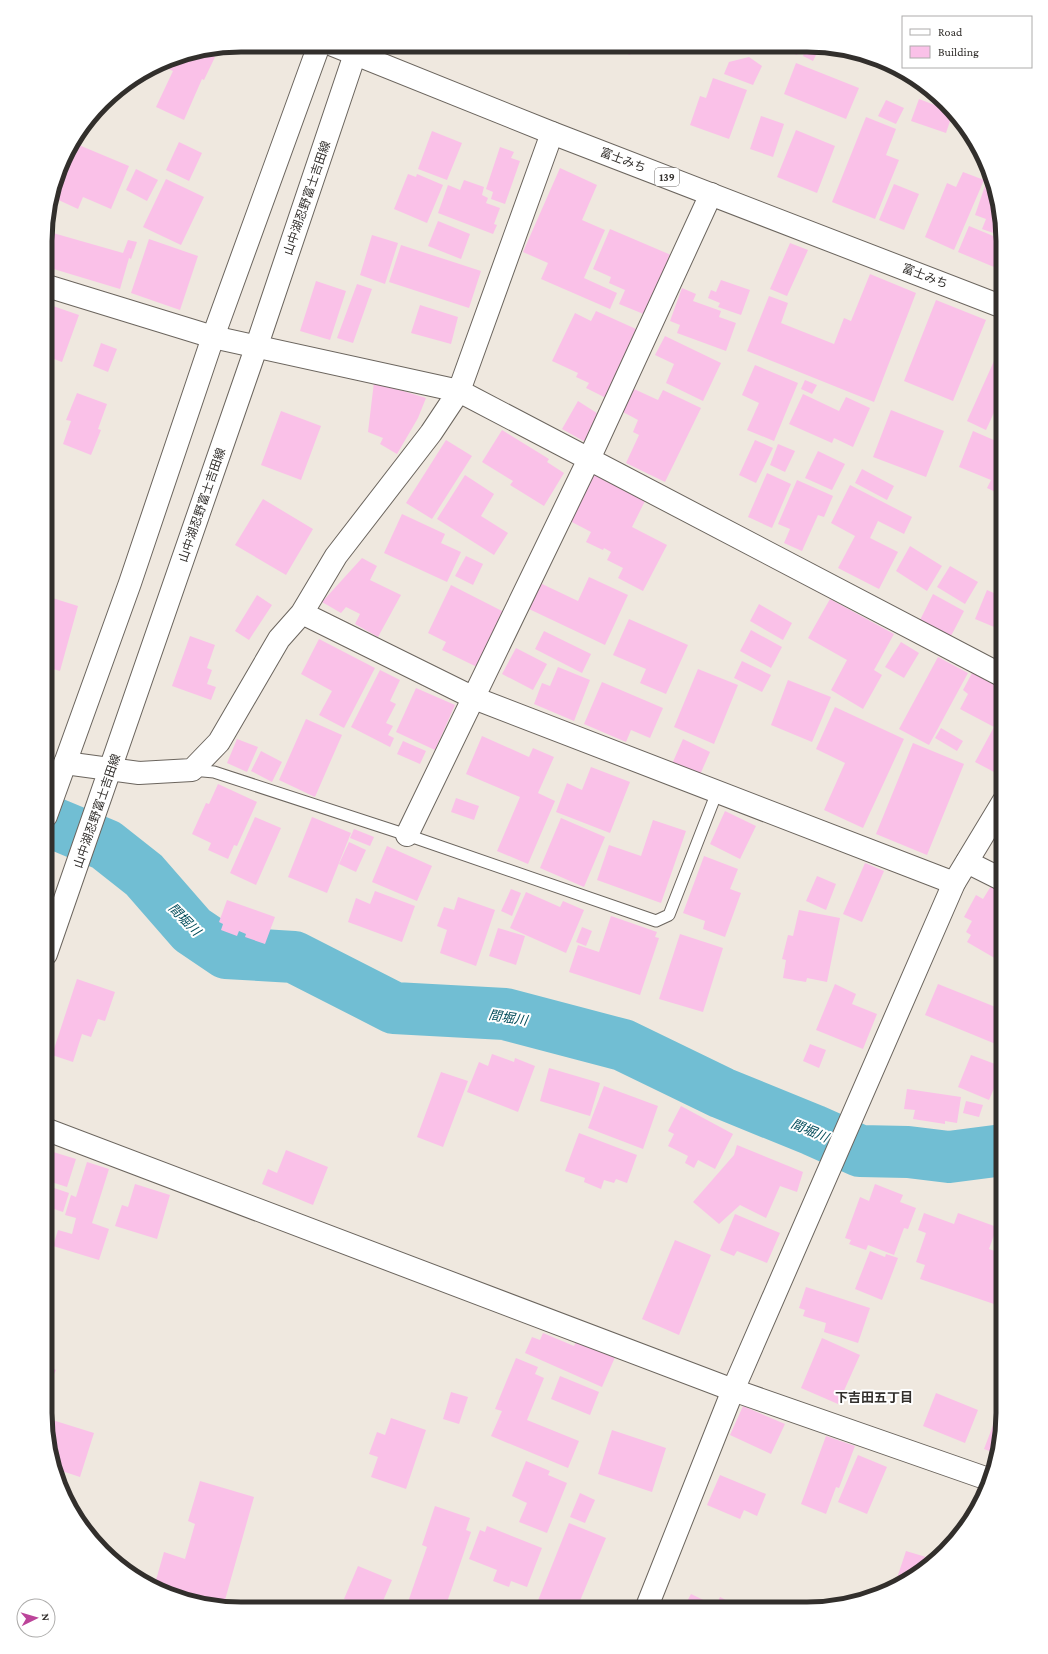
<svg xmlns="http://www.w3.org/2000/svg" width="1048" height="1654" viewBox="0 0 1048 1654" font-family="'Crimson Pro','Noto Sans JP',serif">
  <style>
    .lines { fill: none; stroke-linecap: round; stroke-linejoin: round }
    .river { stroke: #71bed3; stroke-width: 52 }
    .building { fill: #fac1e8 }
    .service-casing { stroke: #6b655e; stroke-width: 13 }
    .minor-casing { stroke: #6b655e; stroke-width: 24 }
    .tertiary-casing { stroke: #6b655e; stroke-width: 24 }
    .secondary-casing { stroke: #6b655e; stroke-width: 24 }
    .trunk-casing { stroke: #6b655e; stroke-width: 24 }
    .service { stroke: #fff; stroke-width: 11 }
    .minor { stroke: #fff; stroke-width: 22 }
    .tertiary { stroke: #fff; stroke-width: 22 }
    .secondary { stroke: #fff; stroke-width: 22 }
    .trunk { stroke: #fff; stroke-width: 22 }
    .labels { text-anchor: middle; stroke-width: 4; stroke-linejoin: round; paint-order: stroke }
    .shield { fill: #fff; stroke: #706d6b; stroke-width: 1 }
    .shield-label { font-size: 11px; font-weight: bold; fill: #322f2c }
    .street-label { font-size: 12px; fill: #322f2c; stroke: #fff }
    .water-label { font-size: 13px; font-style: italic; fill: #014b59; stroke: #fff }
    .neighbourhood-label { font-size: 13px; font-weight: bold; fill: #322f2c; stroke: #fff }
    .rim { fill: none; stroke: #322f2c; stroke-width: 5 }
  </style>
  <rect width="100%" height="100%" fill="#efe8df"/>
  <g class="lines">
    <path class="river" d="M46 820 106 845 144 875 192 930 226 953 294 957 394 1008 505 1014 623 1045 722 1093 813 1130 860 1151 908 1152 949 1157 1003 1150"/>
  </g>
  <path class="building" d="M607 46H634L630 55Z
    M721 46H736L734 51Z
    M777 47H800L797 55Z
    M807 47H820L813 61 803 56Z
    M205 52 215 57 204 80 202 79 184 120 156 107 173 71 164 67 168 59 177 58 180 59 181 57Z
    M749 57 762 66 753 85 724 74 729 62Z
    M796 63 859 88 846 119 784 94Z
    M713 78 747 90 729 139 690 125 700 96 706 98Z
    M919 99 953 112 946 133 911 121Z
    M886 100 904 108 896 124 878 116Z
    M761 116 784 124 773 157 750 149Z
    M866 117 896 129 886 155 899 160 875 219 832 202Z
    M796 130 835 146 817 193 777 177Z
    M432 131 462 143 447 180 418 169Z
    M179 142 202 153 189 181 166 170Z
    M74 143 129 166 111 209 83 197 78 209 52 197 65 154Z
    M500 147 514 152 511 158 520 161 505 204 491 199 493 192 486 189Z
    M560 168 597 185 582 220 605 230 584 278 617 293 610 309 541 279 548 263 523 252Z
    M136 169 158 180 147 201 126 190Z
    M963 172 984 180 954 250 925 237 947 183 956 187Z
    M408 174 416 177 417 174 443 185 427 223 394 209Z
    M166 179 204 197 181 245 143 227Z
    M464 180 484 187 482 195 488 198 486 203 500 208 494 224 497 225 493 234 438 213 448 185 460 190Z
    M986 183 992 186 1002 236 982 229 986 219 975 215Z
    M894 184 919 194 904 230 879 220Z
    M438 221 470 234 461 259 428 246Z
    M969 226 1003 240V245L994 267 958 252Z
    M610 229 671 255 646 315 619 304 625 290 609 283 611 277 593 269Z
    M53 233 123 253 128 240 137 242 131 259 129 258 120 289 47 267V257Z
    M372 235 398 243 385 284 360 275Z
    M149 239 198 256 180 310 131 293Z
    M790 243 808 250 787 296 770 289Z
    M401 245 481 271 469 308 389 282Z
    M870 274 916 293 874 402 747 351 769 296 788 303 781 323 834 344 844 318 851 321Z
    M721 280 750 290 741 315 718 307 720 303 708 298 711 290 716 292Z
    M316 281 346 291 330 340 300 331Z
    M357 284 372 289 353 343 337 338Z
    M682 288 696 294 693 301 721 311 719 317 736 323 726 351 677 333 680 325 670 321Z
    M936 300 986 320 953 401 904 381Z
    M50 305 79 315 62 362 46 356V333L51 322 47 321V314Z
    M420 305 458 317 451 344 411 333Z
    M596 311 636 329 630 342 634 344 608 399 586 388 589 383 576 377 578 373 552 361 575 313 591 321Z
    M665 336 721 363 703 401 666 383 674 364 655 355Z
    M1003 342V357L997 354Z
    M101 343 117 349 108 372 93 366Z
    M994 361 1003 366V393L986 430 967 421Z
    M755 365 798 383 774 441 747 430 759 403 742 395Z
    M805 380 817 385 812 394 801 389Z
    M374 382 426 398 418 418 397 454 380 444 383 438 368 432Z
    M634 389 658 400 663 390 701 408 665 482 626 463 639 435 633 432 638 420 623 412Z
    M77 393 107 404 98 429 101 430 91 455 63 444 71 421 66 420Z
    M803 394 839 411 846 397 870 408 853 447 834 438 832 443 789 424Z
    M578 401 603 417 587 443 562 429Z
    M891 410 944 431 926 477 873 457Z
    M281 411 321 426 301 480 261 465Z
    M502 430 549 459 547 462 564 473 544 506 510 485 513 481 482 462Z
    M973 431 1003 444 1002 495 987 488 991 480 959 467Z
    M446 440 472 456 432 519 406 503Z
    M755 440 773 448 756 483 739 475Z
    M778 444 795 451 785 472 770 465Z
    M818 451 845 464 832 490 805 478Z
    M862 469 894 486 887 500 855 483Z
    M767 473 791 484 772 528 748 517Z
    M594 474 645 501 632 527 667 545 643 591 618 578 623 568 607 560 611 552 604 548 603 550 586 542 591 532 570 521Z
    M465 475 494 494 481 516 508 533 494 555 437 519Z
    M797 480 833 496 824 517 818 515 802 551 784 543 790 529 778 524Z
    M850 485 912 517 904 534 878 521 870 538 898 552 879 589 838 568 855 536 831 523Z
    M46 492 52 494 47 510H46Z
    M263 499 313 529 286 575 235 545Z
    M402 514 445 534 441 543 461 552 447 582 384 553Z
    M910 546 942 566 927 591 896 571Z
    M466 556 483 564 473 585 455 576Z
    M362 558 377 566 370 580 401 595 378 637 355 624 360 614 346 607 341 613 322 602Z
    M950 566 978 582 965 604 937 587Z
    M589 577 628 595 605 645 529 609 540 583 578 601Z
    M451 585 504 612 477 667 442 650 446 642 428 633Z
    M987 590 1003 597V645L994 641 999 629 975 619Z
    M933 594 964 611 951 636 920 620Z
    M257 595 272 605 249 640 235 631Z
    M46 596 78 606 60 671 46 667Z
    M830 599 894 634 874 670 882 675 863 709 831 690 847 660 808 638Z
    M759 604 792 623 783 640 750 621Z
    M629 619 688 645 666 694 640 683 646 669 613 655Z
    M751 630 782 647 771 668 740 651Z
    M544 631 591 654 582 673 535 649Z
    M190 636 215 645 207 668 212 670 207 684 216 687 211 700 172 686Z
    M319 639 375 668 344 728 319 715 332 691 301 674Z
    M901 642 919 653 904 678 885 667Z
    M516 648 547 664 533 690 502 674Z
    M1003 648V660L998 658Z
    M938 657 968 673 929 745 899 729Z
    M742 661 771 675 762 692 734 678Z
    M558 667 590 680 574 721 534 704 542 683 550 686Z
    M698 669 738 685 714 744 674 727Z
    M380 670 400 680 390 701 396 704 386 723 393 726 388 735 394 738 390 747 351 727Z
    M972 673 1003 689V761L996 773 975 762 994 727 960 709 968 694 963 690Z
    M788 680 831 697 812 742 771 725Z
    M602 682 663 708 650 738 631 730 626 742 584 724Z
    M416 688 455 705 435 750 396 732Z
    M835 707 904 739 863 828 824 810 845 763 816 749Z
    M306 719 342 735 315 797 279 780Z
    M941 728 963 741 957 751 935 738Z
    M482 736 529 757 533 748 554 757 538 793 555 801 528 864 497 851 520 797 466 774Z
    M237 739 258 747 247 772 227 763Z
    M683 739 710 752 699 777 672 764Z
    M403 741 426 751 420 764 397 754Z
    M913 743 964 764 927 855 876 834Z
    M261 751 282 762 272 782 251 771Z
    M591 767 630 782 610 833 556 812 567 783 582 790Z
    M218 784 257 802 237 846 234 845 228 859 208 850 211 843 192 834 206 803 209 804Z
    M456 798 479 806 474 820 451 812Z
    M725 811 756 826 740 859 710 844Z
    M255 817 281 828 256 885 230 873Z
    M312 817 351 833 327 893 288 877Z
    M561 818 605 837 584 887 540 868Z
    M653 820 686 831 661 903 597 880 609 845 641 856Z
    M354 829 374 837 370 846 350 838Z
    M349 842 366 850 356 872 339 864Z
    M387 846 432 866 417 901 372 882Z
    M704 856 738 869 730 889 741 893 725 937 703 929 705 921 683 913Z
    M865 863 884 871 862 922 843 914Z
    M817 876 836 884 826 910 806 901Z
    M991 886 1003 892V952L998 960 967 942 971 935 966 932 972 921 964 917 976 895 983 899Z
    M511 889 521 893 512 916 501 911Z
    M375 891 415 906 402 942 348 922 356 898 370 904Z
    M526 892 560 907 563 901 584 910 566 953 510 928Z
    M458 897 495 910 476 966 440 953 447 930 437 926 444 907 454 910Z
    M227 900 275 917 265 944 245 937 246 934 239 931 237 936 221 930 223 924 219 922Z
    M799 910 840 918 827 982 807 978 806 982 783 978 786 960 782 959 788 935 793 936Z
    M611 916 657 932 655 937 659 938 640 995 569 972 578 945 599 952Z
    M582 927 592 931 586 946 576 942Z
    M498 928 525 936 516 965 489 956Z
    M680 934 723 948 703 1012 659 999Z
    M77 979 115 992 105 1021 98 1019 91 1037 82 1034 73 1062 52 1055Z
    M835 984 856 994 852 1004 877 1014 863 1049 816 1030Z
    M938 984 1003 1010V1047L925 1015Z
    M810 1044 826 1050 819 1068 803 1061Z
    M492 1054 514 1062 515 1058 535 1066 518 1112 467 1092 479 1062 488 1066Z
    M971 1055 1003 1067 989 1100 958 1087Z
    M549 1068 600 1083 590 1116 540 1101Z
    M441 1072 468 1081 443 1147 417 1137Z
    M604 1086 658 1106 643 1149 588 1128Z
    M907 1089 961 1097 957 1123 945 1121V1124L913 1119 915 1110 904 1109Z
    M1003 1097V1111H1002L998 1099Z
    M966 1101 983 1105 979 1117 963 1113Z
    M681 1106 733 1134 715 1169 698 1160 694 1168 685 1163 688 1156 668 1146 674 1134 668 1131Z
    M579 1133 637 1155 627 1183 616 1179 614 1183 604 1180 601 1189 584 1182 585 1178 565 1171Z
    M737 1145 803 1172 797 1192 780 1186 766 1218 740 1205 719 1224 693 1202 734 1155Z
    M286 1150 328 1167 313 1205 262 1184 268 1169 277 1173Z
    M50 1151 76 1159 67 1187 45 1180V1166Z
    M87 1162 109 1169 92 1223 109 1229 99 1260 53 1246 58 1230 72 1234 76 1218 65 1215 71 1195 76 1197Z
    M135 1184 170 1195 157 1239 115 1226 122 1205 128 1207Z
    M875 1184 903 1195 900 1202 916 1208 908 1229 904 1228 894 1255 868 1245 866 1250 849 1244 851 1240 845 1238 860 1197 869 1201Z
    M45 1185 69 1193 63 1212 45 1206Z
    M924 1213 954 1224 958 1213 997 1227 989 1249 1003 1254V1280L994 1304 920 1279 925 1265 916 1262 926 1233 918 1230Z
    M735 1214 780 1233 767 1263 737 1251 734 1256 720 1250Z
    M675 1240 711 1255 679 1335 642 1319Z
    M870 1251 885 1257 886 1254 898 1258 882 1300 855 1289Z
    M806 1287 870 1308 858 1343 824 1332 826 1323 803 1316 805 1310 799 1308Z
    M45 1299 49 1301 45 1309Z
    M543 1333 574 1346 577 1339 616 1355 602 1387 525 1353 532 1337 540 1340Z
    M822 1338 860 1355 838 1404 801 1388Z
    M516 1358 538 1367 535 1374 544 1378 527 1420 579 1441 568 1468 491 1436 502 1411 495 1409Z
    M45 1365 56 1370 50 1383 45 1381Z
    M560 1376 599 1392 590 1415 551 1399Z
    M451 1392 468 1397 459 1424 443 1419Z
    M936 1393 978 1410 965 1443 923 1426Z
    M743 1406 785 1424 771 1454 730 1435Z
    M46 1418 94 1433 80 1477 56 1469Z
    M391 1418 426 1430 406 1489 371 1477 378 1457 369 1454 377 1432 385 1435Z
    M995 1420 1003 1423 997 1454 984 1449Z
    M612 1430 666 1448 652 1492 598 1474Z
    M826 1436 855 1446 839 1488 836 1487 826 1514 801 1504Z
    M858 1455 887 1467 867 1514 838 1502Z
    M526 1461 550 1471 548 1475 567 1483 547 1533 519 1522 527 1503 512 1496Z
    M720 1475 766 1494 757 1516 744 1510 740 1519 707 1505Z
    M200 1481 254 1497 223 1607H215L164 1593 154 1587 164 1552 185 1559 195 1524 188 1521Z
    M580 1493 595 1500 585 1523 570 1517Z
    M435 1506 470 1518 466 1530 471 1532 445 1608H426L408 1602 427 1547 422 1545Z
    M569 1523 606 1538 577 1608H535Z
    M487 1526 542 1548 527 1587 511 1581 509 1587 493 1581 497 1570 469 1559 480 1530 485 1532Z
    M906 1551 926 1557 925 1560 932 1563 927 1568 894 1587Z
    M358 1566 392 1580 380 1608H367L344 1599Z
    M691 1594 716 1606 720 1597 743 1609H683Z"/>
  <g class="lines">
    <defs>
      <path id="service" d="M192 770 214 772 407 835 656 921 669 915 717 792"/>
      <path id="minor" d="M47 286 213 337 459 391 1003 676
        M302 613 474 698 954 883
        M65 763 139 773 192 770 219 742 279 639 302 613 336 556 431 433 459 391 552 133
        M407 835 589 459 711 194
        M967 862 1003 880
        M45 1129 733 1390 991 1480"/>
      <path id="tertiary" d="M646 1609 733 1390 954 883 1003 802"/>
      <path id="secondary" d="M46 816 130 583 213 337 319 45
        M46 954 256 348 355 54"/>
      <path id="trunk" d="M333 45 552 133 1003 307"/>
    </defs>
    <use href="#service" class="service-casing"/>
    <use href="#minor" class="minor-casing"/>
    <use href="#tertiary" class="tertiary-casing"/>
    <use href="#secondary" class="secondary-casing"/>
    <use href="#trunk" class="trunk-casing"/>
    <use href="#service" class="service"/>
    <use href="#minor" class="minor"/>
    <use href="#tertiary" class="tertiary"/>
    <use href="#secondary" class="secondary"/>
    <use href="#trunk" class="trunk"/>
  </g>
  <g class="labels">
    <rect class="shield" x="655" y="168" width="24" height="18" rx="3"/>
    <g class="shield-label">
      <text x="667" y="181">139</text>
    </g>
    <g class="street-label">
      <text transform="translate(623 160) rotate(21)" y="4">富士みち</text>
      <text transform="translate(307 198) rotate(-71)" y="4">山中湖忍野富士吉田線</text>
      <text transform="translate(925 276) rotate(21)" y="4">富士みち</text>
      <text transform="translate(202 505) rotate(-71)" y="4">山中湖忍野富士吉田線</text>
      <text transform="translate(97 811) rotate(-71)" y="4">山中湖忍野富士吉田線</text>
    </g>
    <g class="water-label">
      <text transform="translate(185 919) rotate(45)" y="5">間堀川</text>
      <text transform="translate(508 1017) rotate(9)" y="5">間堀川</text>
      <text transform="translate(810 1130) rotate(23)" y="5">間堀川</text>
    </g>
    <g class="neighbourhood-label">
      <text x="874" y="1402">下吉田五丁目</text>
    </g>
  </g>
  <path d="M0 0H1048V1654H0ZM241 52H807A189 189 0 0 1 996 241V1413A189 189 0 0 1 807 1602H241A189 189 0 0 1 52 1413V241A189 189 0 0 1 241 52Z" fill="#fff" fill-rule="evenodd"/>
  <path class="rim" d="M241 52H807A189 189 0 0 1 996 241V1413A189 189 0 0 1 807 1602H241A189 189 0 0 1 52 1413V241A189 189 0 0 1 241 52Z"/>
  <rect x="902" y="16" width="130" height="52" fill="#ffffff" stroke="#adacab"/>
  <rect x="910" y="29" width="20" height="6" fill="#ffffff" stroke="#adacab"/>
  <text x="938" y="36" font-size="12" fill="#322f2c">Road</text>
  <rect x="910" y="46" width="20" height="12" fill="#fac1e8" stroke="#adacab"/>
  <text x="938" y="56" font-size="12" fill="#322f2c">Building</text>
  <g transform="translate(36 1618) rotate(85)"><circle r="19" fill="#ffffff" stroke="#adacab"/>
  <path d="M0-3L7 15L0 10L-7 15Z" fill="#bc449a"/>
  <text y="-6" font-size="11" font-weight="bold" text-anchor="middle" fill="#322f2c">N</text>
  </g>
</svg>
